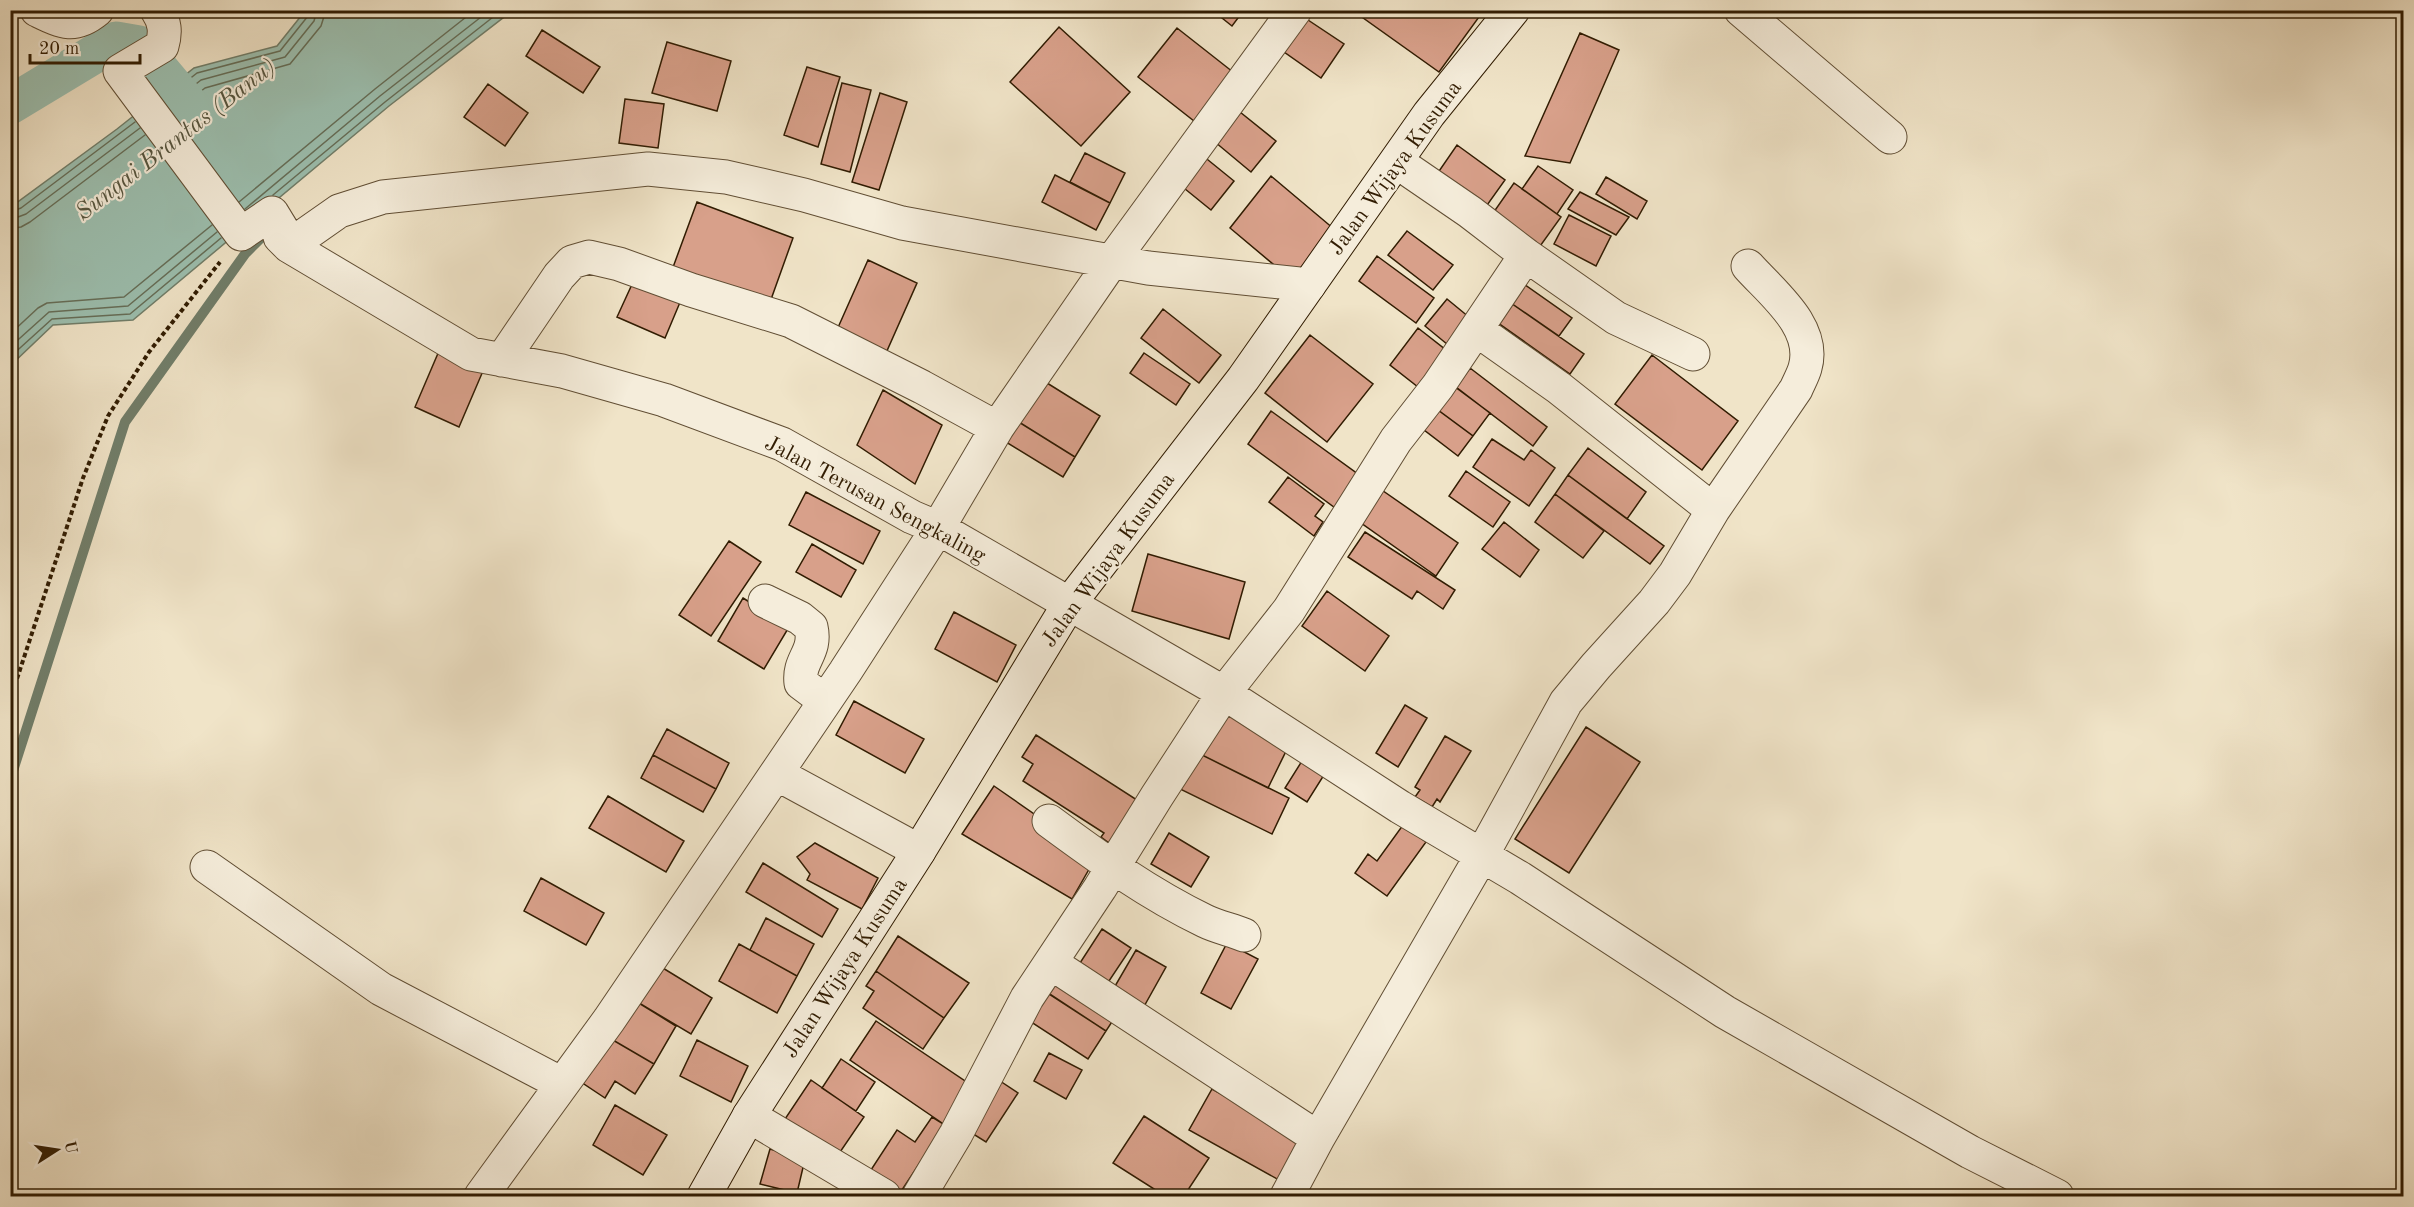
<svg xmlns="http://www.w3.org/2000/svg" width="2414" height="1207" viewBox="0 0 2414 1207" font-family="'Old Standard TT',serif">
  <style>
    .water { fill: #9cbfaf; stroke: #717e6a; stroke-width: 1.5 }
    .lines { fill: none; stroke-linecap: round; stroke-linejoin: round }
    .shore { stroke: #666e58; stroke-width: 1.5 }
    .stream { stroke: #717e6a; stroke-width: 10 }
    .canal { stroke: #9cbfaf; stroke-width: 39 }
    .building { fill: #d8a08a; stroke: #311c02; stroke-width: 1.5 }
    .minor-casing { stroke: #614e34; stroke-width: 35 }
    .secondary-casing { stroke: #311c02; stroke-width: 35 }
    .path { stroke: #311c02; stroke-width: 4; stroke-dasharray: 4.5 3; stroke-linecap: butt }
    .minor { stroke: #f5eddb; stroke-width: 33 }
    .secondary { stroke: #f5eddb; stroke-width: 33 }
    .labels { text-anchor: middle; stroke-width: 4.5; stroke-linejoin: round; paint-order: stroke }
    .street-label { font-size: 22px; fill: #311c02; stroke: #f5eddb }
    .water-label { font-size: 24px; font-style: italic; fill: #56553f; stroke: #f5eddb }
  </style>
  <rect width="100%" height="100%" fill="#f0e4c8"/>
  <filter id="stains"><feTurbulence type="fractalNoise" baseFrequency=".00333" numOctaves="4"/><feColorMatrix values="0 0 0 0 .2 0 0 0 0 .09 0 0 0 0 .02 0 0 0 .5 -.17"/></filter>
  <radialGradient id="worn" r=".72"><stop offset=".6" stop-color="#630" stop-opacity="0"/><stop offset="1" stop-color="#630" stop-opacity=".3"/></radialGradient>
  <path class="water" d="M305 11H512L389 106 133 320 53 325 11 365V207L117 129 194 68 277 46Z"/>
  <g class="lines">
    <path class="shore" d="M164 99 197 73 280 51 308 16 309 10
      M168 106 201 80 285 57 314 21 317 10
      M173 113 205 88 290 64 321 26 326 10
      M273 195 385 102 502 10
      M239 202 375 89 475 10
      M245 209 380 96 490 10
      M10 212 21 208 135 122
      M10 220 26 214 140 128
      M10 229 21 227 30 222 145 135
      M10 334 38 308 47 303 124 297 212 225
      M10 347 49 312 128 306 217 232
      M10 357 52 319 130 314 221 238"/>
    <path class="stream" d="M10 780 125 422 245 254 264 235"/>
    <path class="canal" d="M10 105 116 41 139 45 201 119"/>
  </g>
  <path class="building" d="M1212 10H1244L1232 26Z
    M1352 10H1470L1479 17 1439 72Z
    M1299 14 1344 44 1321 78 1277 47Z
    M1059 27 1130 92 1081 146 1010 82Z
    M1177 28 1233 72 1194 121 1138 77Z
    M542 30 600 67 583 93 526 56Z
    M1580 33 1619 50 1570 163 1525 156Z
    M667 42 731 61 717 111 652 93Z
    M807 67 840 77 818 147 784 135Z
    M842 83 871 90 850 172 821 164Z
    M488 84 528 113 505 146 464 117Z
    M880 93 907 102 879 190 852 182Z
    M625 99 664 104 658 148 619 143Z
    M1240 112 1276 141 1251 172 1215 142Z
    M1457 145 1505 180 1485 208 1437 174Z
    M1197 151 1234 181 1211 210 1174 180Z
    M1085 153 1125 173 1110 203 1070 182Z
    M1538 166 1573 190 1557 214 1522 189Z
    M1055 175 1110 203 1096 230 1042 202Z
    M1271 176 1334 229 1292 280 1230 228Z
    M1606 177 1647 201 1637 219 1596 194Z
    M1514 183 1561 217 1538 249 1491 216Z
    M1580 192 1629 217 1616 235 1568 209Z
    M697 202 793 238 769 305 672 270Z
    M1569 215 1611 236 1596 266 1554 244Z
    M1407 231 1453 265 1433 290 1388 255Z
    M1377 256 1434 298 1416 323 1359 281Z
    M868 260 917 283 886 353 836 332Z
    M634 280 681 300 665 338 617 317Z
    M1521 282 1572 318 1559 336 1508 301Z
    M1447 299 1475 322 1453 349 1425 326Z
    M1508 301 1584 354 1570 374 1494 320Z
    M1163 309 1221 355 1199 383 1141 338Z
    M1418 328 1446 350 1418 387 1390 365Z
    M1310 335 1373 384 1327 442 1265 393Z
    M439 351 483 371 459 427 415 407Z
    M1144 353 1190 384 1176 405 1130 373Z
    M1652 355 1738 421 1702 470 1615 404Z
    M1470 368 1547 427 1533 446 1456 387Z
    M1039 378 1100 416 1075 457 1014 419Z
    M1447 381 1490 413 1473 436 1430 404Z
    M883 390 942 425 915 484 857 445Z
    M1430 404 1473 436 1458 456 1415 423Z
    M1271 411 1362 477 1338 510 1248 444Z
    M1014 419 1075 457 1063 477 1001 439Z
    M1492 439 1524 460 1531 450 1555 468 1529 506 1473 467Z
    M1588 448 1646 492 1627 519 1568 475Z
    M1466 471 1510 502 1493 527 1449 496Z
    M1568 475 1664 546 1650 564 1555 494Z
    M1288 477 1324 504 1315 516 1323 522 1314 536 1269 502Z
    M1376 486 1458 543 1436 576 1354 518Z
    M806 492 880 531 863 564 789 525Z
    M1555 494 1604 531 1583 558 1535 522Z
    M1504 522 1539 550 1520 577 1482 549Z
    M1365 532 1455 590 1443 609 1417 591 1412 599 1348 557Z
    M729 541 761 562 711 636 679 615Z
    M812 544 856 570 841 597 796 572Z
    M1148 554 1245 582 1229 639 1132 611Z
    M1327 591 1389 636 1365 671 1302 626Z
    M743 598 789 627 764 669 718 641Z
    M954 612 1016 645 997 682 935 649Z
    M854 701 924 739 905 773 836 735Z
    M1405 705 1427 718 1398 767 1376 753Z
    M1218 707 1290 743 1268 788 1196 752Z
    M1586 727 1640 762 1569 873 1515 839Z
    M667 729 729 763 716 789 653 755Z
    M1036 735 1137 800 1109 843 1101 837 1104 833 1023 781 1033 764 1022 757Z
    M1445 736 1471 751 1440 802 1437 799 1432 807 1415 797 1420 790 1415 787Z
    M1196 752 1289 798 1272 834 1178 788Z
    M1307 753 1329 767 1307 802 1285 788Z
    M653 755 716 789 703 812 641 778Z
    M994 786 1096 857 1072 899 962 834Z
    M608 796 684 841 666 872 589 828Z
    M1403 825 1426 842 1387 896 1355 873 1368 854 1377 861Z
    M1169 833 1209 857 1191 887 1151 864Z
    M815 843 878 878 862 909 807 880 810 874 797 857Z
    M763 863 838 909 822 937 746 892Z
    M541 878 604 913 586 945 524 911Z
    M766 918 814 944 797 976 750 950Z
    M1102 929 1131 948 1107 984 1078 966Z
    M898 936 969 983 944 1018 876 971Z
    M1227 943 1258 959 1231 1009 1201 993Z
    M739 944 797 976 777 1013 719 981Z
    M1136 950 1166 967 1142 1010 1111 993Z
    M653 962 712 998 691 1034 629 997Z
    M876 971 944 1018 923 1049 863 1008 874 991 866 986Z
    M1062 974 1119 1011 1106 1031 1049 994Z
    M1039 987 1106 1031 1088 1059 1031 1022Z
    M629 997 676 1026 654 1064 606 1036Z
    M876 1021 971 1085 945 1125 850 1060Z
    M606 1036 654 1064 635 1094 615 1081 605 1098 578 1080Z
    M697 1040 748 1066 731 1102 680 1076Z
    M1049 1053 1082 1070 1066 1099 1034 1081Z
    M841 1059 875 1082 856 1111 822 1088Z
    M994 1077 1018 1093 986 1142 962 1127Z
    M811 1080 864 1117 836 1158 783 1122Z
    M1212 1089 1311 1143 1288 1185 1189 1130Z
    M615 1105 667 1135 643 1175 593 1145Z
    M1144 1116 1209 1158 1184 1196H1165L1113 1163Z
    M932 1117 945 1125 898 1196 867 1176 897 1130 915 1142Z
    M770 1149 805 1159 797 1193 760 1184Z"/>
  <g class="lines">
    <defs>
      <path id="minor" d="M37 10C62 22 74 29 97 10
        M157 10C165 22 166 32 162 46L120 71 241 234 272 213 283 231 280 237 289 246 471 354 562 371 664 400 782 444 912 517 938 528 1224 693 1400 807 1520 878 1725 1012 1970 1152 2057 1196
        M1741 10 1890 137
        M289 246 339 211 383 197 648 169 726 177 804 195 902 223 1148 268 1309 285
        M1526 255 1616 318 1693 354
        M1477 330 1559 388 1713 510
        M502 360 559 276 572 262 589 257 619 264 691 290 791 321 922 387 997 428
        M765 601 800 618 811 627C817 653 798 659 801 683L825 701
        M777 774 919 851
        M1049 821C1099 858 1149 894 1205 921 1217 927 1232 930 1244 935
        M207 867 381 989 562 1084
        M1051 963 1318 1138
        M749 1116 884 1196
        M481 1196 609 1020 845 672 938 528 997 428 1112 261 1295 10
        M919 1196 956 1134 1027 998 1100 888 1157 796 1224 693 1289 610 1396 440 1438 386 1526 255 1470 212 1397 162
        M1287 1196 1318 1138 1482 855 1566 702 1596 666 1654 602 1675 574 1713 510 1796 389C1799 382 1803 375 1805 368 1817 327 1772 293 1748 266"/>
      <path id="secondary" d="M704 1196 749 1116 919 851 1069 604 1243 379 1429 114 1513 10"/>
    </defs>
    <use href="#minor" class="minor-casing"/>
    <use href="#secondary" class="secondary-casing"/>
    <path class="path" d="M10 700 83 478 108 416 149 352 220 262"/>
    <use href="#minor" class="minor"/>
    <use href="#secondary" class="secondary"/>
  </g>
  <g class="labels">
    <g class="street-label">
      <text transform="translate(1394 167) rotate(-54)" y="8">Jalan Wijaya Kusuma</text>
      <text transform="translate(876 498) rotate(28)" y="8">Jalan Terusan Sengkaling</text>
      <text transform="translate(1107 559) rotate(-54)" y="8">Jalan Wijaya Kusuma</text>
      <text transform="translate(844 967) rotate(-57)" y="8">Jalan Wijaya Kusuma</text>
    </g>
    <g class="water-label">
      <text transform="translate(175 139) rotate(-38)" y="8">Sungai Brantas (Banu)</text>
    </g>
  </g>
  <rect width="2414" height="1207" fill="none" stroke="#f0e4c8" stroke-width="36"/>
  <rect x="12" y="12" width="2390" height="1183" fill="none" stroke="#311c02" stroke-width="3"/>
  <rect x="18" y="18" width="2378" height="1171" fill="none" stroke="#311c02" stroke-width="1.5"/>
  <g transform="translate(57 1150) rotate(78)" stroke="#f5eddb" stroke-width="4.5" paint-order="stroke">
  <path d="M0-4.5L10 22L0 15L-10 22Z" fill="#311c02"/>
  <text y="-9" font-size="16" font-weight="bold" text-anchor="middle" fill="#311c02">U</text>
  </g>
  <path d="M30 54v9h110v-9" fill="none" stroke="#311c02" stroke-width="3"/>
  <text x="39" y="54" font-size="18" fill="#311c02" stroke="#f5eddb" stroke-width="4.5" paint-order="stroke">20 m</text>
  <rect width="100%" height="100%" filter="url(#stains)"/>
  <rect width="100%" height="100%" fill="url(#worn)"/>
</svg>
